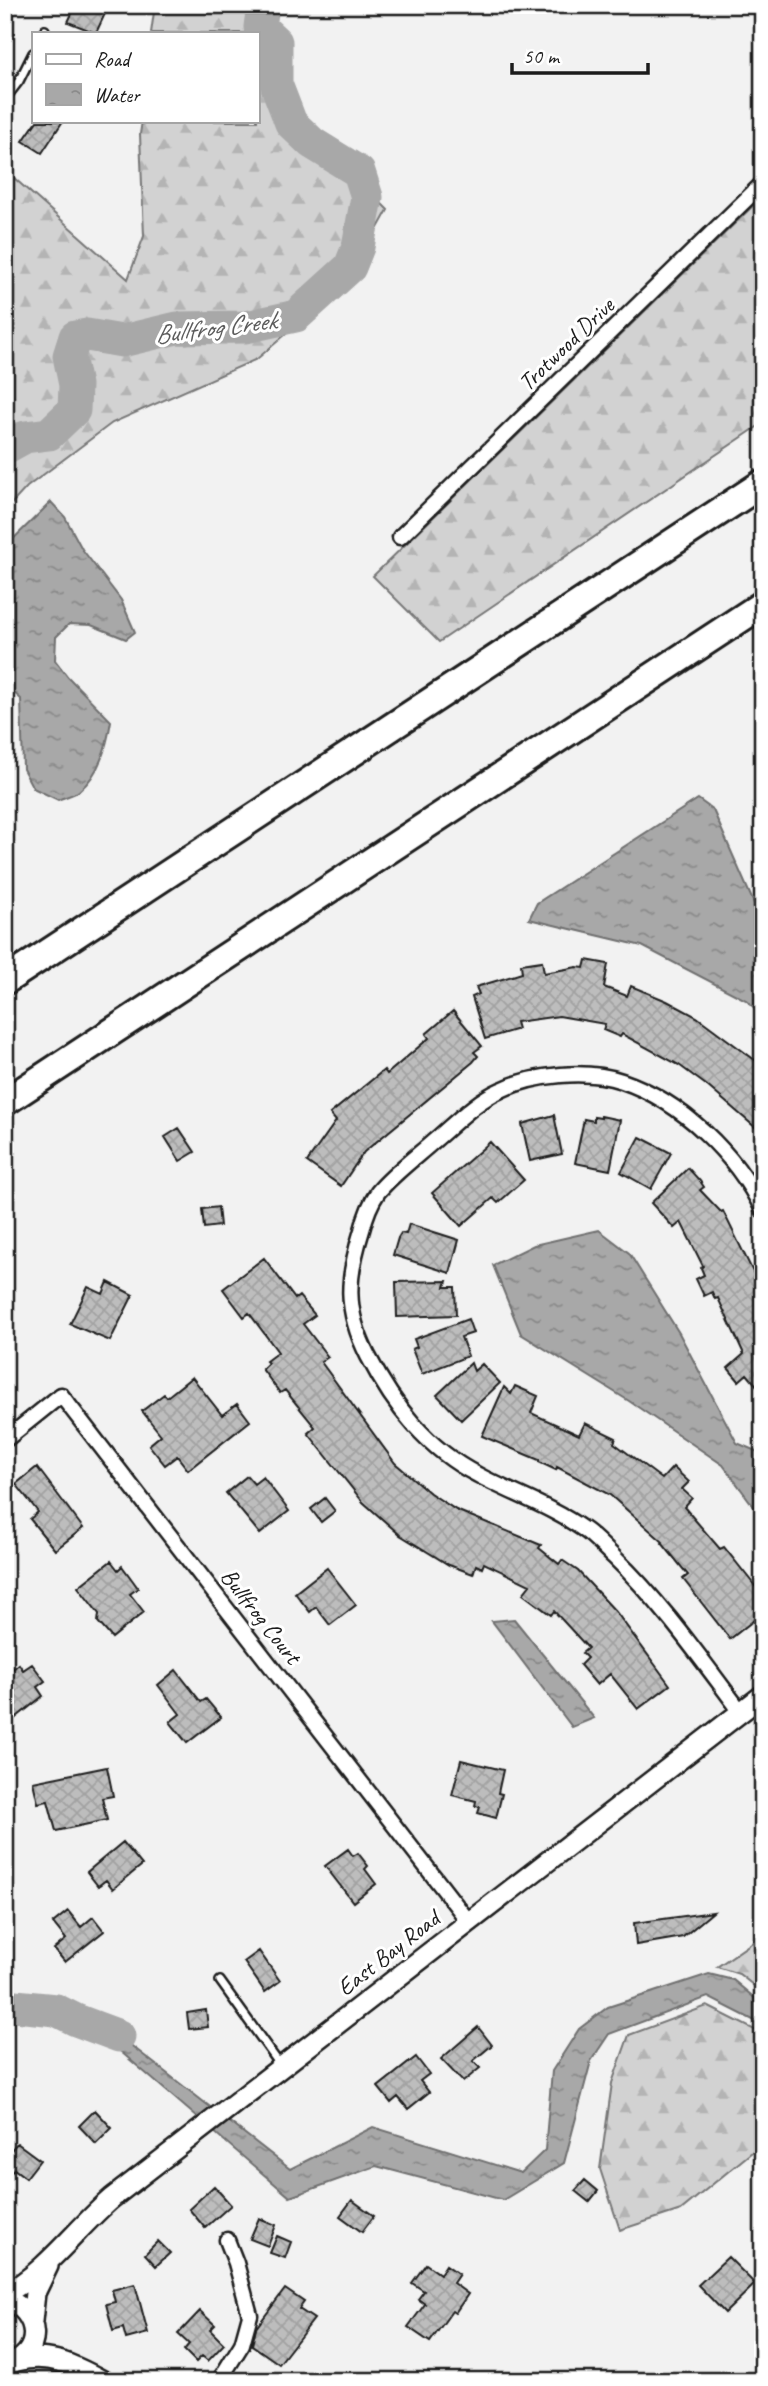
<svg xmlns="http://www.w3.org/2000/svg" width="768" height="2386" viewBox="0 0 768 2386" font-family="Caveat,sans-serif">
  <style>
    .built { fill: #e2e2e2 }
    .forest { fill: url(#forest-firs); stroke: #777; stroke-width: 2 }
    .water { fill: url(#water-ripples); stroke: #707070; stroke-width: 2 }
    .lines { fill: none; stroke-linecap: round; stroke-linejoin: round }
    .river { stroke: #a8a8a8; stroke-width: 33 }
    .building { fill: url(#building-cross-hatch); stroke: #1c1c1c; stroke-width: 2 }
    .service-casing { stroke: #1c1c1c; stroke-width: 12 }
    .minor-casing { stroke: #1c1c1c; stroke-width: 19 }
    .tertiary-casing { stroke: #1c1c1c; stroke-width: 24 }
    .motorway-casing { stroke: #1c1c1c; stroke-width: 32 }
    .service { stroke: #fff; stroke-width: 7 }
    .minor { stroke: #fff; stroke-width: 14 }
    .tertiary { stroke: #fff; stroke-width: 19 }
    .motorway { stroke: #fff; stroke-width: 26 }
    .labels { text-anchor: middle; stroke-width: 6; stroke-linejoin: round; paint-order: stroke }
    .street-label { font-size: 24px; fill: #1c1c1c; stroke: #fff }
    .water-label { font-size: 26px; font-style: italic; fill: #5b5b5b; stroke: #fff }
  </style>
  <defs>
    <pattern id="forest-firs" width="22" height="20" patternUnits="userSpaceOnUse" patternTransform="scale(1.75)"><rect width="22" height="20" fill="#d2d2d2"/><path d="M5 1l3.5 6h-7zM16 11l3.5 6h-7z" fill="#b4b4b4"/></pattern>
    <pattern id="water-ripples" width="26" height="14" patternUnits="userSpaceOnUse" patternTransform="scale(1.75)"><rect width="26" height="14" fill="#a8a8a8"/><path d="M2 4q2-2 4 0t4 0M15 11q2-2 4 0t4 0" fill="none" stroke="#888"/></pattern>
    <pattern id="building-cross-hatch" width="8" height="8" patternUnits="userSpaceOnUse" patternTransform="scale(1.75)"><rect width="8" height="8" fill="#bdbdbd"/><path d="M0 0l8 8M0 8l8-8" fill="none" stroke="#a2a2a2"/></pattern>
  </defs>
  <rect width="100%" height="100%" fill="#f2f2f2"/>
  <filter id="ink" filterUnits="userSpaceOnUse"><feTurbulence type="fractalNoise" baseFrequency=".0143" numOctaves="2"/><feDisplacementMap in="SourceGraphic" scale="14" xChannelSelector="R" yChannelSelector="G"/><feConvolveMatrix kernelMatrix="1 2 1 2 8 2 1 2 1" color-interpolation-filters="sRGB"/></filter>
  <g filter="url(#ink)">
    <path class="built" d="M43 2367 65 2372 81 2381H6L10 2374 27 2368Z"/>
    <path class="forest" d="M155 5H262L257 46V33H151Z
      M257 77 388 210 363 255 327 299 257 359 112 423 27 487 5 511V170L128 279 144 236 140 134 142 121H257Z
      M763 196V423L439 642 373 576Z
      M763 1935V1993L739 1974 717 1967Z
      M707 2006 755 2030 763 2037V2143L681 2210 620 2230 600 2169 612 2083 629 2035Z"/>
    <path class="water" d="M51 502 65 517 82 549 121 600 135 632 126 639 91 625 69 624 56 637 55 660 68 677 111 721C107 745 100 774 79 791 74 795 64 797 58 800L33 788 23 769 21 699 13 692 5 694V547Z
      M698 799 713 810 763 924V1016L746 1000 642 946 529 919 537 903Z
      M599 1230 629 1253 679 1333 737 1443 763 1454V1519L723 1465 629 1401 521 1334 493 1265 534 1245Z
      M514 1619 594 1718 572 1727 492 1621Z
      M709 1974 733 1980 763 2005V2025L708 1997 609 2034 591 2061 564 2163 503 2200 376 2166 290 2197 107 2040 119 2036 290 2169 373 2127 521 2173 545 2150 552 2071 579 2029 608 2007Z"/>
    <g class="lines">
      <path class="river" d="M5 448 25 437 49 434 74 410 75 385 69 356 75 337 87 335 122 341 177 328 246 327 296 316 350 267 358 247 367 197 359 172 312 143 291 123 276 84V42L260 27 263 5
        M5 2005 56 2010 76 2020 119 2036"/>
    </g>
    <path class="building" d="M76 5H109L96 33 68 22Z
      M37 121H63L42 153 23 141Z
      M586 960 608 964 604 987 627 996 631 986 667 1001 697 1017 763 1066V1134L706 1085 679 1065 622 1034 620 1037 603 1030 605 1024 559 1016 516 1022 518 1029 485 1039 472 997 479 994 476 987 522 973 521 964 542 961 544 973 577 967 584 968Z
      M453 1011 482 1046 474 1052 478 1056 473 1062 364 1152 341 1186 307 1162 336 1121 330 1114 384 1070 387 1074 429 1038 426 1034Z
      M554 1115 562 1154 530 1161 522 1124Z
      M601 1116 620 1120 610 1170 575 1163 584 1119 594 1121V1117L601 1118Z
      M179 1128 195 1152 180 1161 165 1137Z
      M640 1137 671 1153 651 1189 621 1172Z
      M490 1142 524 1180 498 1203 493 1198 461 1226 432 1193Z
      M688 1168 700 1181 704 1187 700 1190 721 1212 723 1211 757 1280 755 1281 763 1299V1393L747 1374 739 1381 728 1368 744 1354 718 1298 715 1299 712 1292 704 1296 696 1279 704 1275 701 1268 703 1266 681 1222 674 1228 651 1203Z
      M218 1207 220 1226 204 1228 202 1209Z
      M409 1224 459 1240 450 1273 393 1255 398 1238 401 1233 406 1234Z
      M264 1258 295 1299 299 1296 315 1315 303 1324 328 1357 321 1362 395 1463 430 1493 456 1510 541 1545 539 1548 559 1564 562 1560 578 1571 616 1612 670 1685 638 1709 610 1674 597 1685 580 1665 587 1658 582 1653 588 1648 554 1611 551 1615 523 1594 530 1585 484 1563 482 1568 476 1565 473 1574 449 1565 400 1535 363 1502 308 1433 315 1427 285 1390 280 1393 262 1369 268 1363 266 1361 278 1352 249 1313 244 1317 223 1289Z
      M447 1281 445 1287H455L456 1315 397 1317 396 1282Z
      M108 1282 133 1295 110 1341 70 1324 88 1287 103 1294Z
      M468 1319 473 1333 461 1337 468 1356 422 1374 412 1349 417 1347 414 1339Z
      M471 1363 474 1371 482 1364 500 1383 461 1420 437 1395Z
      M192 1377 222 1415 237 1404 250 1421 188 1470 177 1456 165 1465 149 1445 161 1435 142 1411 164 1394 167 1397Z
      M515 1386 538 1396 531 1413 579 1435 585 1423 616 1438 614 1443 662 1479 673 1467 689 1482 682 1489 692 1498 684 1507 720 1549 724 1547 763 1596V1613L730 1639 683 1579 688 1575 662 1543 663 1542 610 1495 557 1467 556 1470 539 1462V1460L482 1436 504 1387 511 1394Z
      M37 1467 83 1528 55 1550 30 1519 38 1512 16 1484Z
      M247 1476 254 1484 263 1477 289 1511 260 1534 226 1493Z
      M325 1498 335 1511 321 1522 311 1509Z
      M111 1561 118 1570 122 1566 133 1581 138 1588 130 1594 144 1612 112 1638 98 1622 99 1614 78 1587Z
      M327 1568 356 1605 330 1625 316 1607 310 1612 295 1593Z
      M19 1664 23 1670 32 1664 45 1681 37 1687 43 1696 13 1720 5 1710V1675Z
      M176 1670 201 1702 206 1699 221 1717 187 1743 170 1722 180 1714 158 1685Z
      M461 1760 503 1770 498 1793 502 1794 496 1818 478 1813 480 1807 475 1806 476 1801 452 1795Z
      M107 1767 113 1796 102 1798 107 1820 56 1831 48 1801 38 1803 33 1782Z
      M123 1842 142 1865 113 1889 106 1880 98 1886 87 1872Z
      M348 1849 353 1856 358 1853 368 1866 365 1869 376 1884 353 1902 325 1866Z
      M68 1911 81 1927 93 1917 104 1931 65 1962 54 1949 66 1939 53 1923Z
      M713 1912 683 1937 636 1945 634 1923Z
      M259 1951 280 1981 265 1992 244 1962Z
      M206 2010 208 2027 189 2029 187 2013Z
      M478 2027 492 2045 473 2061 480 2068 463 2082 441 2059Z
      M416 2057 429 2074 420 2081 429 2092 408 2109 398 2097 391 2103 378 2087Z
      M95 2110 112 2128 96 2144 79 2126Z
      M17 2143 40 2160 26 2178 14 2169 5 2180V2157Z
      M585 2180 598 2191 589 2202 575 2191Z
      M214 2186 231 2205 205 2228 189 2209Z
      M352 2200 374 2216 362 2232 340 2216Z
      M259 2218 276 2225 268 2246 250 2239Z
      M277 2236 291 2242 285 2258 270 2253Z
      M158 2241 170 2253 156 2266 145 2254Z
      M728 2257 755 2284 725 2313 698 2285Z
      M426 2264 440 2274 446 2265 459 2274 453 2283 468 2294 455 2313 452 2311 430 2342 408 2327 425 2304 418 2299 424 2291 412 2283Z
      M135 2284 148 2333 126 2339 123 2328 113 2331 106 2304 115 2302 112 2290Z
      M285 2289 304 2302 299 2309 314 2319 279 2364 252 2345 256 2328Z
      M200 2311 215 2325 210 2330 224 2344 208 2361 202 2356 196 2362 184 2350 189 2344 178 2334Z"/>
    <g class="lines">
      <defs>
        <path id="service" d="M43 33 45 30
          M5 99 19 81 33 53
          M220 1981 281 2066"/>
        <path id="minor" d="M400 537 763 183
          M5 1440 61 1395 469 1922
          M741 1712C701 1659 662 1603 614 1557 604 1548 594 1536 583 1529 550 1506 513 1494 478 1475 427 1449 394 1406 368 1356 344 1309 347 1278 362 1230 365 1218 371 1202 378 1192 394 1173 416 1157 435 1140 455 1123 476 1101 501 1090 534 1074 587 1069 622 1081 681 1101 736 1154 763 1210
          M219 2381 242 2344 250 2315 236 2263 227 2240"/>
        <path id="tertiary" d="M5 2294C47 2271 76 2229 112 2198L763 1695
          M5 2299C41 2310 45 2357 5 2365
          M32 2321 35 2293 48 2266
          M17 2361C50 2352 75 2366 103 2381"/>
        <path id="motorway" d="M5 981 763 483
          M5 1102 763 604"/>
      </defs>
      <use href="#service" class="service-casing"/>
      <use href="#minor" class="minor-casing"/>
      <use href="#tertiary" class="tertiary-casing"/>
      <use href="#motorway" class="motorway-casing"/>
      <use href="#service" class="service"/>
      <use href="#minor" class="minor"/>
      <use href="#tertiary" class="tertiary"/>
      <use href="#motorway" class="motorway"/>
    </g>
  </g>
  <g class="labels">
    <g class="street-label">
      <text transform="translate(566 344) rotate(-44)" y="8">Trotwood Drive</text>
      <text transform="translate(261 1616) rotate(52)" y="8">Bullfrog Court</text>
      <text transform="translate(388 1953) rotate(-38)" y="8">East Bay Road</text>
    </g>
    <g class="water-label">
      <text transform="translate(215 327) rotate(-7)" y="9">Bullfrog Creek</text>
    </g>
  </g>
  <rect width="768" height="2386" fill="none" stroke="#fff" stroke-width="28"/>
  <rect x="14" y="14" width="740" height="2358" fill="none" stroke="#1c1c1c" stroke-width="2.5" filter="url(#ink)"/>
  <rect x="32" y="32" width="228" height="91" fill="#ffffff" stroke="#a4a4a4" stroke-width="2"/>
  <rect x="46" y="54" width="35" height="10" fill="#ffffff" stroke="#a4a4a4" stroke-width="2"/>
  <text x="94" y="66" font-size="21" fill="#1c1c1c">Road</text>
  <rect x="46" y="84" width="35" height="21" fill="url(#water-ripples)" stroke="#a4a4a4" stroke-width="2"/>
  <text x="94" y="102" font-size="21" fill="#1c1c1c">Water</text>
  <path d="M512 63v10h136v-10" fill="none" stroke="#1c1c1c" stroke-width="3.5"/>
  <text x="523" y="63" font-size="21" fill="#1c1c1c" stroke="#ffffff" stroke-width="5" paint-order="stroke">50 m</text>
</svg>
